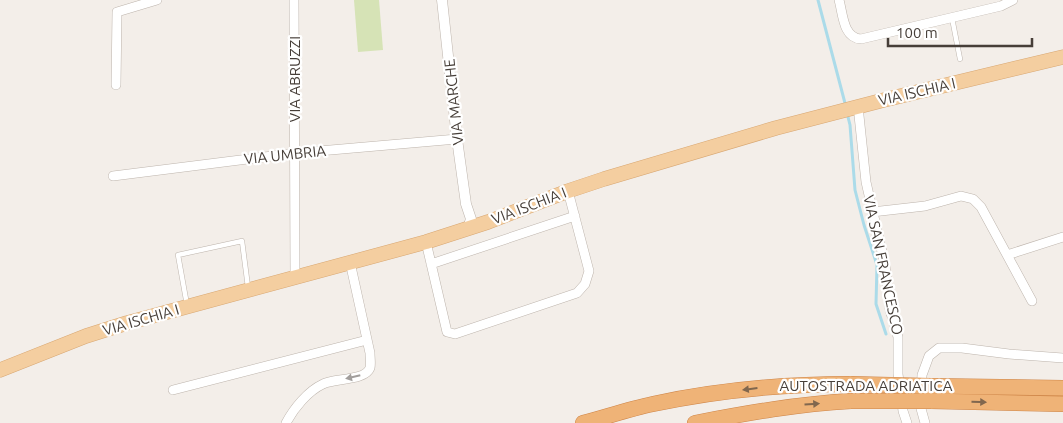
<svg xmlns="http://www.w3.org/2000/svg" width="1063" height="423" viewBox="0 0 1063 423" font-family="Ubuntu,sans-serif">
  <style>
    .green { fill: #d6e3b6 }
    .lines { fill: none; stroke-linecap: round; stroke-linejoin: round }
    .stream { stroke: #abdbe9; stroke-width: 3 }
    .service-casing { stroke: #bdb4ac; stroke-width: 5.5 }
    .minor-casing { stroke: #bdb4ac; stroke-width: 10 }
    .tertiary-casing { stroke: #bdb4ac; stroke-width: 11 }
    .primary-casing { stroke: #d8a772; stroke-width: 15 }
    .motorway-casing { stroke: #ce8548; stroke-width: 16 }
    .service { stroke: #fff; stroke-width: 4.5 }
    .minor { stroke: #fff; stroke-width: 9 }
    .tertiary { stroke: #fff; stroke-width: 10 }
    .primary { stroke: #f4cea0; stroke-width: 14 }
    .motorway { stroke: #efb377; stroke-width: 15 }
    .motorway-bridge-casing { stroke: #ce8548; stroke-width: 16; stroke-linecap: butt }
    .motorway-bridge { stroke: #efb377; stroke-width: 15 }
    .oneway { fill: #a29e9c }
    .oneway2 { fill: #81674e }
    .labels { text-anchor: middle; stroke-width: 4.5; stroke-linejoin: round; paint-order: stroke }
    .street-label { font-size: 15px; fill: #463e38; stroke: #fff }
  </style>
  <rect width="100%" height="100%" fill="#f3eee9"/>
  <path class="green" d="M354 0H379L383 50 358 52Z"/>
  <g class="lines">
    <path class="stream" d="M818 0 846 107
      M847 113 850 125 855 190 864 225 877 265 876 304 886 334"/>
    <defs>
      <path id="service" d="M952 18 960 59
        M187 305 178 255 242 241 248 287"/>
      <path id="minor" d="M294 0 295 277
        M839 0C843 14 843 38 861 39L1001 6 1013 0
        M116 85 117 12 157 0
        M858 106 866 182 885 265 890 310 898 337V374L903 411 907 423
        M113 176 296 153 457 139
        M872 212 925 206 961 196 973 199 981 207 1032 301
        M426 242 447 332 455 334 577 293 585 284 589 271 568 191
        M1007 255 1063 237
        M431 264 575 216
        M173 390 367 340
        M286 423C294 408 308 391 323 384 334 378 365 381 370 368 371 364 370 358 370 353L350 262
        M925 423 920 405 922 375 929 356 939 348H962L1009 354 1063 358"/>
      <path id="tertiary" d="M442 0 457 139 466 204 471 219 468 228"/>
      <path id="primary" d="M0 370 86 336 127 323 426 242 488 222 568 191 604 179 776 128 884 100 1063 57"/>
      <path id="motorway" d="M931 386 1063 388
        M931 401 1063 404
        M583 423C606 417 629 409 653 404 718 390 785 384 851 384
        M695 423C747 413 798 404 851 401"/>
    </defs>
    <use href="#service" class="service-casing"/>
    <use href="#minor" class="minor-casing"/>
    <use href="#tertiary" class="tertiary-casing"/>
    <use href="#primary" class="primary-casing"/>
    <use href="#motorway" class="motorway-casing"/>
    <use href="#service" class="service"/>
    <use href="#minor" class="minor"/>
    <use href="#tertiary" class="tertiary"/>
    <use href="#primary" class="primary"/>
    <use href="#motorway" class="motorway"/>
    <defs>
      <path id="motorway-bridge" d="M851 384 931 386
        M851 401H931"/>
    </defs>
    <use href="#motorway-bridge" class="motorway-bridge-casing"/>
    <use href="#motorway-bridge" class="motorway-bridge"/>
  </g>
  <defs><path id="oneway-solid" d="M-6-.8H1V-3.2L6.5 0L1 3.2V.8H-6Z" transform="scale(1.25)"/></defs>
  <use class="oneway" href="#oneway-solid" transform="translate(353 377) rotate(167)"/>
  <g class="oneway2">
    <use href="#oneway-solid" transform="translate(750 389) rotate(173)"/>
    <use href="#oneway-solid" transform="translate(979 402) rotate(1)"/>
    <use href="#oneway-solid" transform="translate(812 404) rotate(-4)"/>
  </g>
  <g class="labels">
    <g class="street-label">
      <text transform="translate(295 79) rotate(-90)" y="5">VIA ABRUZZI</text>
      <text transform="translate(917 92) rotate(-13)" y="5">VIA ISCHIA I</text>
      <text transform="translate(454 102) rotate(-96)" y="5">VIA MARCHE</text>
      <text transform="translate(285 155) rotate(-6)" y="5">VIA UMBRIA</text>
      <text transform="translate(529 206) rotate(-21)" y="5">VIA ISCHIA I</text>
      <text transform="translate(883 265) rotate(78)" y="5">VIA SAN FRANCESCO</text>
      <text transform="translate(141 320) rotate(-16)" y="5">VIA ISCHIA I</text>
      <text x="866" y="391">AUTOSTRADA ADRIATICA</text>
    </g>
  </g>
  <path d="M888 38v8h144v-8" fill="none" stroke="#463e38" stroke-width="2.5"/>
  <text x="896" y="38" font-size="15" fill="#463e38" stroke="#ffffff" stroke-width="4" paint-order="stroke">100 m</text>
</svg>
